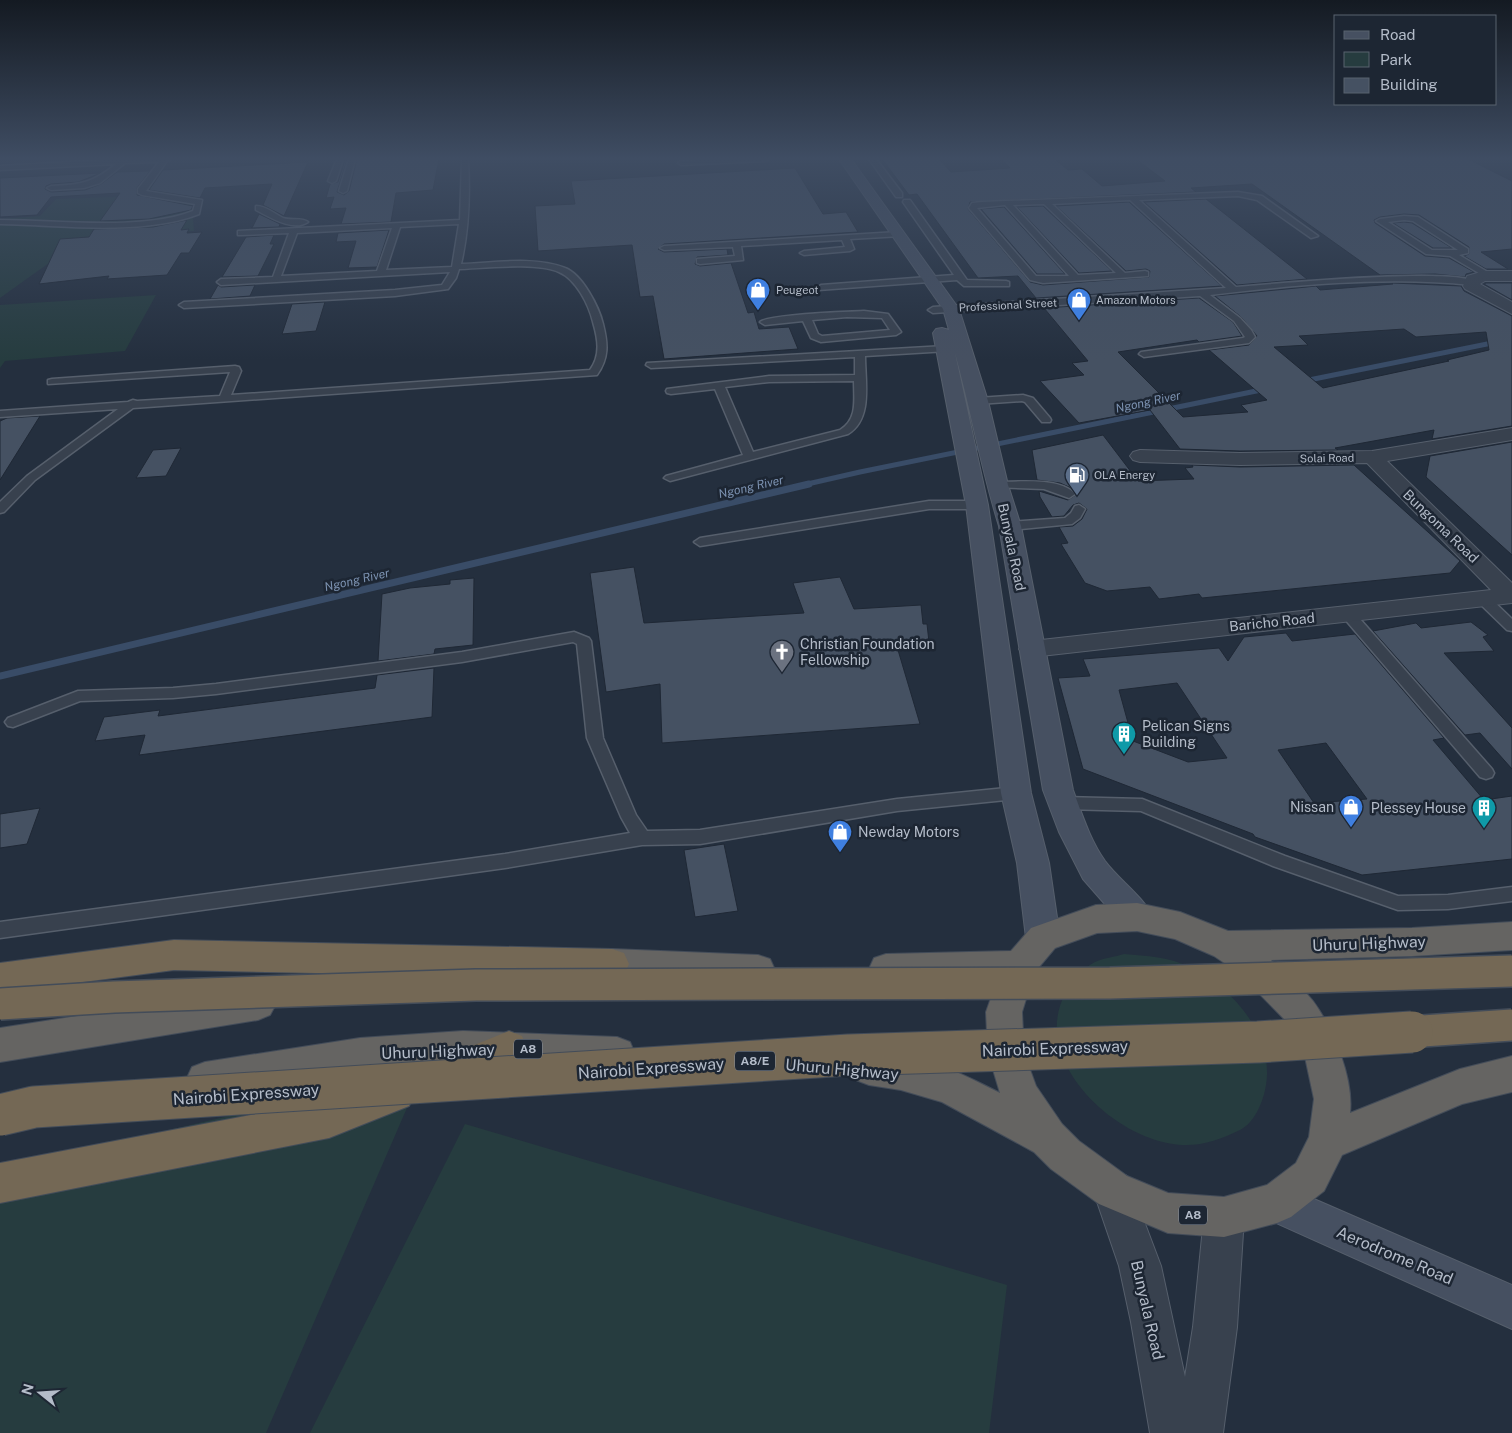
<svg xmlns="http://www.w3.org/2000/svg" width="1512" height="1433" viewBox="0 0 1512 1433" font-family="'Public Sans',sans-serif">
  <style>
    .green { fill: #263c3f }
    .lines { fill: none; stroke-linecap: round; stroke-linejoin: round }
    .stream-far1 { stroke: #394c67; stroke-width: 5 }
    .stream { stroke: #394c67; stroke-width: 7 }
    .building { fill: #455162; stroke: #1f2835; fill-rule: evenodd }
    .service-casing { stroke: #565f6c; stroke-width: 3 }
    .minor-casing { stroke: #565f6c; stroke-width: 2 }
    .tertiary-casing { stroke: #565f6c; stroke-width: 2 }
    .secondary-casing { stroke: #565f6c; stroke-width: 2 }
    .trunk-casing { stroke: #434c59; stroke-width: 2 }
    .motorway-casing { stroke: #434c59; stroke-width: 2 }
    .service { fill: #38414e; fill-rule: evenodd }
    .minor { fill: #38414e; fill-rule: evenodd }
    .tertiary { fill: #38414e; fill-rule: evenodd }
    .secondary { fill: #465061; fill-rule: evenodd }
    .trunk { fill: #656462; fill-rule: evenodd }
    .motorway { fill: #746855; fill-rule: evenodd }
    .motorway-bridge-far1-casing { stroke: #434c59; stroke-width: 34; stroke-linecap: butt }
    .motorway-bridge-casing { stroke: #434c59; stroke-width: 43; stroke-linecap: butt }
    .motorway-bridge-far1 { stroke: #746855; stroke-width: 31 }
    .motorway-bridge { stroke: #746855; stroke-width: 41 }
    .labels { text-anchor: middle; stroke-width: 5; stroke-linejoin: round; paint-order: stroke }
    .far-poi-label { font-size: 11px; fill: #b4bcc9; stroke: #1d2633; text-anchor: start }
    .far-street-label { font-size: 11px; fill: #b4bcc9; stroke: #1d2633 }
    .far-water-label { font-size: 12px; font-style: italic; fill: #7c92b1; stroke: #1d2633 }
    .shield { fill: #1d2633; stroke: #878f9c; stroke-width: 1 }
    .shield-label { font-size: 12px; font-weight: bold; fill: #b4bcc9 }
    .street-label { font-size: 14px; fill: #b4bcc9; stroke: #1d2633 }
    .poi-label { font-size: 14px; fill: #b4bcc9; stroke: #1d2633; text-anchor: start }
    .near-street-label { font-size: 16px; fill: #b4bcc9; stroke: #1d2633 }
  </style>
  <rect width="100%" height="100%" fill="#242f3e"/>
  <path class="green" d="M114 197 192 203 194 231 84 238 0 298V219L40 216 56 199Z
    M156 295 125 351 5 361 0 368V305Z
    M1124 954C1147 956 1169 957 1190 967 1234 988 1277 1039 1265 1090 1262 1104 1254 1123 1240 1130 1221 1139 1203 1146 1182 1145 1116 1142 1028 1060 1066 992 1073 980 1082 969 1095 962 1103 958 1115 957 1124 954Z
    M423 1071 266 1433H0V1169Z
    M465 1124 1007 1285 989 1433H310Z"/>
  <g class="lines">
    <path class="stream-far1" d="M1304 381 1512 339
      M803 485 860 472 1266 389"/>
    <path class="stream" d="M0 676 809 484"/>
  </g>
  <path class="building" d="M357 159H439L433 190 396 193 391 222 341 224 346 208 330 209 334 197 326 198 330 184 338 182 345 160H347L337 192 344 195 349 191Z
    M882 159H939L951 172 1010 168 1000 159H1055L1068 170 1082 169 1102 186 1165 181 1136 159H1468L1512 181V249L1481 252 1508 269H1486L1464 256 1469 254V247L1419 215 1404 214 1380 217 1374 220 1375 223 1425 256 1449 258 1474 272 1466 274 1465 277 1435 274 1380 275 1252 184 1191 188 1196 192 970 202 968 209 1030 282 1043 285 1149 277 1150 271 1146 269 1126 271 1056 206 1129 202 1222 286 1036 298 1018 276 978 278 917 194 909 195Z
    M308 162 284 216 263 205 272 184 205 188 200 198 149 190 163 170Z
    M795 168 823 214 846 212 858 232 664 244 658 249 664 252 727 249 728 255 697 257 695 264 700 266 731 263 748 313 754 312 759 329 789 327 798 349 664 359 653 296 640 297 632 245 538 251 535 206 575 204 571 181Z
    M148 171H150L137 188V195L193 206 191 210 149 219 100 221 120 193 51 197 37 215 0 217V178L101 173 78 182 51 184 46 186 45 189 51 192 85 190 101 184 117 172Z
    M1206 199 1307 279 1237 285 1144 202Z
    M1043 206 1112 271 1079 273 1017 207Z
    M1004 207 1065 274H1037L981 209Z
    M259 214 280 224 279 227 251 228H252Z
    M187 220 181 230 189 229 187 233 202 232 189 253H181L167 275 107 279 109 276 39 284 60 239 89 237 94 229 153 227Z
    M1404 222 1412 223 1452 248H1433L1393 223Z
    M389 230 377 267 348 268 356 241 336 242 338 233Z
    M274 235 270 244H274L258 276 222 277 246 237Z
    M1392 283 1461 286 1464 291 1512 316V426L1432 439 1434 430 1335 448 1338 450 1240 451 1180 449 1150 410 1079 423 1040 381 1084 375 1072 363 1088 361 1044 308 1199 298 1233 322 1242 336 1199 342 1197 340 1118 352 1183 417 1248 412 1241 405 1267 400 1209 350 1249 345 1257 336 1241 317 1215 296 1307 287 1316 286 1320 290 1393 284ZM1404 329 1416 337 1486 332 1489 350 1447 360 1449 361 1323 388 1274 347 1308 345 1299 336Z
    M1486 283H1512V300L1484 284Z
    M218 285 221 287 255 285 250 296 210 299Z
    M325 302 316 331 282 334 292 304Z
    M40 416 0 480V421L7 418Z
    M1103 435 1138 481 1194 479 1185 468 1193 467 1192 465 1240 467 1354 465 1460 561 1450 573 1202 598 1199 594 1159 599 1150 587 1107 591 1085 583 1061 544 1068 543 1059 527 1073 526 1082 519 1087 509 1079 503 1073 505 1064 516 1052 517 1040 497 1039 491 1068 500 1077 494 1069 487 1060 483 1037 480 1032 450Z
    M1512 442V555L1426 477 1430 456Z
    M181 448 166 476 136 478 153 450Z
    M634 567 644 623 804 613 793 583 840 577 854 609 921 605 923 624H927L930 651 898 650 920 724 662 743 660 684 606 692 590 573Z
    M474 578 473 645 435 649 434 654 378 661 382 594 410 588 450 584V580Z
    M1471 622 1488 635 1483 637 1494 651 1444 653 1512 728V769L1480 733 1465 735 1373 631 1416 623 1421 628Z
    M1286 633 1292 641 1355 634 1444 738 1433 740 1484 800 1512 796V859L1362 875 1255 837 1253 834 1083 769 1058 678 1090 676 1083 659 1219 648 1228 661 1244 637ZM1177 683 1227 758 1188 762 1133 741 1119 690ZM1326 743 1367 799 1314 803 1278 750Z
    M434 668 432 717 139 755 145 735 95 741 104 717 160 710 158 716 375 688 377 675Z
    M40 808 27 844 0 848V814Z
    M724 844 738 911 695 917 684 850Z"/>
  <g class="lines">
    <defs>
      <path id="service" d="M123 159H171L167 161 146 191 202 200 199 214C143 236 60 225 0 224V220C55 220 143 231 193 211L195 204 142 195 138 193V189L159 162 125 163 100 183 84 188 51 190 47 188 51 186C80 185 93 183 116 164L0 170V166Z
        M337 159H343L336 181 332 183 328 181Z
        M349 159H355L347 191 343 193 339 191Z
        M462 159H468C470 194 469 230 461 264 494 263 534 256 565 268 582 274 599 307 603 324 608 344 609 358 597 375L133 408 35 480 4 512 0 513V502L27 476 118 409 0 417V411L128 402 133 400 137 401 220 396 230 372 48 384V380L52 379 235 366 239 367 241 371 231 395 590 370C601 355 598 339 593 322 589 305 576 279 559 272 536 262 485 268 459 269L456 278 448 289 395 296 184 308 179 305 184 302 395 290 442 285 450 272 221 285 217 282 221 279 273 277 289 233 241 235H238V231L460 220ZM459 224 452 267 386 270 400 227ZM392 228 377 271 281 276 297 233Z
        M720 159H769L766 161 681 165 678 163 681 161Z
        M869 159H876L902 193V197H896Z
        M1238 192 1262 196 1318 236 1311 238 1257 200 1238 196 1139 200 1236 287C1270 284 1456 267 1475 282L1471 285C1387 276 1294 285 1210 295L1240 318 1251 330 1255 337 1249 343 1144 357 1139 354 1141 352 1243 338 1245 337 1234 321 1200 296 933 313 928 310 933 307 1226 288 1130 200 1052 204 1125 273 1145 271 1148 272V276L1043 283 1030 280 969 208 972 203 982 202ZM1044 204 1116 273 1078 275 1013 205ZM1005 205 1069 276H1036L977 208Z
        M904 200H910L967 280 1006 281 1009 282V286H964L957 280 818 290 817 288 821 285 954 275 903 202Z
        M256 206C266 206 275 214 283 218 291 221 301 217 308 222 293 232 270 217 256 210Z
        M1404 216 1418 217 1468 249V253L1459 255 1496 277 1489 279 1450 256 1426 254 1376 221 1380 219ZM1404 220 1413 221 1458 250H1432L1388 222Z
        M898 232H901V236L850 239 854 249 850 251 804 255 800 253 804 251 845 247 842 240 741 246 743 260 700 264 697 263V259L735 256 733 247 664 250 660 248 664 246Z
        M864 311 888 314 901 332 896 335 821 342 811 338 803 321 765 325 760 322C770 314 847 312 864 311ZM847 317 882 318 890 330 822 336 818 334 812 320Z
        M945 346 950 349 948 351 865 356C865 382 873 419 848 434L670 481 664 478 666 476 743 455 715 389 671 394 667 393 666 391 667 389 769 376 855 375V357L651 368 646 365 647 363ZM854 381C854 400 858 419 840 430L753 452 725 387 769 382Z
        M1023 395 1033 398 1050 418 1051 420 1050 422H1042L1025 402 1022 401 978 404 973 401 978 398Z
        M997 482C1018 482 1060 477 1075 494L1069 498 1044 489 993 487 991 485Z
        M929 501H977L983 505 977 509H929L700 546 694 542 700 538Z
        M1079 505 1085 509 1080 518 1072 524 1010 530 1004 526 1010 522 1065 518 1071 513 1075 506Z
        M1482 594 1487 595 1512 619V631L1507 630 1477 601 1475 598Z
        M1348 610 1353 611 1492 769 1494 773 1492 777 1486 779 1480 777 1343 617 1341 614 1343 611Z
        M574 632 589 638 591 641 603 738 636 815 647 831 700 830 897 799 1016 787 1022 789 1024 793 1022 797 1016 799 897 811 700 844 642 845 505 868 0 938V922L505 854 630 833 621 817 587 738 577 644 573 642 462 662 216 694 173 698 80 701 13 727 8 726 5 722 8 718 78 691 173 688 216 684 462 652Z
        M1063 797 1142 799 1285 856 1398 896 1448 895 1512 887V901L1448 909 1398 910 1273 866 1141 811 1063 809 1057 807 1055 803 1057 799Z"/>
      <path id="minor" d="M1484 271H1512V281H1485L1480 284 1512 302V314L1465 289 1463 286 1467 276Z
        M1512 428V440L1387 461 1512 583V603L1032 657 1023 655 1019 649 1023 643 1032 641 1491 590 1367 463 1240 465 1140 462 1133 460 1130 456 1133 452 1140 450 1240 453 1372 451Z"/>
      <path id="tertiary" d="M1113 1170 1127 1176 1161 1266 1185 1377 1193 1327 1204 1217 1210 1203 1224 1197 1238 1203 1244 1217 1237 1327 1223 1433H1150L1131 1322 1119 1266 1093 1190 1099 1176Z"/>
      <path id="secondary" d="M839 159H851L959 309 988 401 1008 485 1021 526 1073 790C1082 814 1090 840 1105 861 1120 881 1142 895 1153 917L1149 927 1137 931 1125 927 1083 879 1059 832 1043 790 999 526C981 469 971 410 955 353L988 505 1031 793 1049 863 1060 938 1055 948 1043 952 1031 948 1026 938 1017 863 1001 793 966 505 933 333 936 329 942 328 949 330 943 309Z
        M1277 1183 1512 1285V1329L1263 1217 1257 1203 1263 1189Z"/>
      <path id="trunk" d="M1137 903 1180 912 1228 931 1412 928 1512 922V950L1412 956 1271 960C1284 973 1301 986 1313 1001 1333 1028 1354 1079 1350 1113L1460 1069 1512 1056V1092L1462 1104 1342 1155 1324 1191 1291 1217 1277 1223 1224 1237 1168 1233 1099 1204 1051 1169 1034 1152 942 1102 901 1090 869 1085 856 1080 851 1068 856 1056C861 1054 866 1051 871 1051 914 1050 963 1074 1000 1093L988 1053 986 1012 997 981 886 984 874 980 869 969 874 958 886 954 1011 951 1031 928 1096 905ZM1137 931 1175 939 1214 956 1238 972 1288 1023 1305 1057 1314 1099 1309 1137 1296 1163 1267 1185 1224 1197 1168 1193 1127 1176 1079 1141 1062 1124 1036 1086 1024 1053 1022 1012 1034 973 1055 948 1097 933Z
        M612 949 758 955 770 959 775 970 770 981 758 985 612 979 591 982 579 978 574 967 579 956 591 952Z
        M258 988 270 993 276 1004 270 1015 258 1020 0 1062V1028Z
        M463 1031 617 1037 630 1042 635 1054 630 1066 617 1071C549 1067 480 1062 412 1067 342 1072 274 1085 205 1098L192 1093 186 1080 192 1067 205 1062 360 1038Z"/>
      <path id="motorway" d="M174 940 612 949 624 953 629 964 624 975 612 979 174 970 0 993V963Z
        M509 1031 522 1036 527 1048 522 1060 450 1090 437 1084 432 1072 437 1060Z
        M396 1075 409 1080 415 1093 409 1106 329 1138 0 1203V1163L329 1100Z"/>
    </defs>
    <use href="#service" class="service-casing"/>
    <use href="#minor" class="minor-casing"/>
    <use href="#tertiary" class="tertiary-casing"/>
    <use href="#secondary" class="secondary-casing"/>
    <use href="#trunk" class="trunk-casing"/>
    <use href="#motorway" class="motorway-casing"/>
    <use href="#service" class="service"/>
    <use href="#minor" class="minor"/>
    <use href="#tertiary" class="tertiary"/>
    <use href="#secondary" class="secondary"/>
    <use href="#trunk" class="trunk"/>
    <use href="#motorway" class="motorway"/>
    <defs>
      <path id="motorway-bridge-far1" d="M0 1004 114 997 476 985 1110 983 1512 971
        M1393 1033 1512 1025"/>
      <path id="motorway-bridge" d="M0 1115 34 1107 849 1055 1258 1042 1412 1032"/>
    </defs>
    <use href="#motorway-bridge-far1" class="motorway-bridge-far1-casing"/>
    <use href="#motorway-bridge" class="motorway-bridge-casing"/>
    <use href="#motorway-bridge-far1" class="motorway-bridge-far1"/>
    <use href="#motorway-bridge" class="motorway-bridge"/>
  </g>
  <linearGradient id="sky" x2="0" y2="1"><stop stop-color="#141a22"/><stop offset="0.44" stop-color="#3f4d63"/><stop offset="1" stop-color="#3f4d63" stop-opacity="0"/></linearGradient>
  <rect width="1512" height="360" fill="url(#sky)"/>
  <defs>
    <symbol id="shop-pin" viewBox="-11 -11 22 30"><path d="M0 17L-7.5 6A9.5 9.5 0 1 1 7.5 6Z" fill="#3f7fe0" stroke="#1d2633"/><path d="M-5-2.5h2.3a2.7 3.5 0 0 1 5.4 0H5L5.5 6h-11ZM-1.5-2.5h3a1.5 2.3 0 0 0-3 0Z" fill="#fff"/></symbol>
    <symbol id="fuel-pin" viewBox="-11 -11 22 30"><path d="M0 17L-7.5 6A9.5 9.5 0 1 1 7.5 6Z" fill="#5c6f8a" stroke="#1d2633"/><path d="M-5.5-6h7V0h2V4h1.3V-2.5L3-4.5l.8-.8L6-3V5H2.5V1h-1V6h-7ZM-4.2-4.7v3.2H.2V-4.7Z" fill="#fff"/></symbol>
    <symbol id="church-pin" viewBox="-11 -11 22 30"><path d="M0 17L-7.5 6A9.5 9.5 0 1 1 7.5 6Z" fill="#6b7280" stroke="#1d2633"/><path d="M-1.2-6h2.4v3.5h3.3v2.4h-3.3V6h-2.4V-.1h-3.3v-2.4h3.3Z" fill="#fff"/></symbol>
    <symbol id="building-pin" viewBox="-11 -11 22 30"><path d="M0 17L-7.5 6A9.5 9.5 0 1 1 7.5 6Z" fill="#0f9aa8" stroke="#1d2633"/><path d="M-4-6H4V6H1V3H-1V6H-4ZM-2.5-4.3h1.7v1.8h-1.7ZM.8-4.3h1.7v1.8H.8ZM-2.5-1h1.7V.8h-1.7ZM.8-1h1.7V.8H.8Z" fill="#fff"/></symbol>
  </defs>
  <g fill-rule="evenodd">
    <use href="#shop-pin" x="744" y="276" width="28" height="38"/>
    <use href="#shop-pin" x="1065" y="286" width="28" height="38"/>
    <use href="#fuel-pin" x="1063" y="461" width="28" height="38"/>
    <use href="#church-pin" x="768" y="638" width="28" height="38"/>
    <use href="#building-pin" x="1110" y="720" width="28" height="38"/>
    <use href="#shop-pin" x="1337" y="793" width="28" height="38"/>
    <use href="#building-pin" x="1470" y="794" width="28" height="38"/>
    <use href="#shop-pin" x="826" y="818" width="28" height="38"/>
  </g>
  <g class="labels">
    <g class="far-poi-label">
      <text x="776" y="294">Peugeot</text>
      <text x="1096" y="304">Amazon Motors</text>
      <text x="1094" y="479">OLA Energy</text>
    </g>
    <g class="far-street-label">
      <text transform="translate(1008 305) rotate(-3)" y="4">Professional Street</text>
      <text transform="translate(1327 458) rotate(-1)" y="4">Solai Road</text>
    </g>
    <g class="far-water-label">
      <text transform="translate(1148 402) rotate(-12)" y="4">Ngong River</text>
      <text transform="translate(751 487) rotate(-13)" y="4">Ngong River</text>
      <text transform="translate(357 580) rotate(-13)" y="4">Ngong River</text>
    </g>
    <g class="shield">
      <rect x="514" y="1039.5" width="28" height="19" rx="4"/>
      <rect x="735" y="1051.5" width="40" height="19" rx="4"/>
      <rect x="1179" y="1205.5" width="28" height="19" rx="4"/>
    </g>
    <g class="shield-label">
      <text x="528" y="1053">A8</text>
      <text x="755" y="1065">A8/E</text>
      <text x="1193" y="1219">A8</text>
    </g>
    <g class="street-label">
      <text transform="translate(1441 526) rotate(44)" y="5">Bungoma Road</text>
      <text transform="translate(1012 547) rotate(78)" y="5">Bunyala Road</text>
      <text transform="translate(1272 622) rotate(-6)" y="5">Baricho Road</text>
    </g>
    <g class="poi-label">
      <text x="800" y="649">Christian Foundation<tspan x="800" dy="16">Fellowship</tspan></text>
      <text x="1142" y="731">Pelican Signs<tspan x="1142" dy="16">Building</tspan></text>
      <text x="1334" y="812" text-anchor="end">Nissan</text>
      <text x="1466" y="813" text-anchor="end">Plessey House</text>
      <text x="858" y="837">Newday Motors</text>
    </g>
    <g class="near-street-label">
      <text transform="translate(1369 943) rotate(-2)" y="6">Uhuru Highway</text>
      <text transform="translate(1055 1048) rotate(-2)" y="6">Nairobi Expressway</text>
      <text transform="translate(438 1051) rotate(-2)" y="6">Uhuru Highway</text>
      <text transform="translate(651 1068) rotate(-4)" y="6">Nairobi Expressway</text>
      <text transform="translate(842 1069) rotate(5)" y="6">Uhuru Highway</text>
      <text transform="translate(246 1094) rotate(-4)" y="6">Nairobi Expressway</text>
      <text transform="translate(1395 1255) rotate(23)" y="6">Aerodrome Road</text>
      <text transform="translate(1148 1310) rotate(77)" y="6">Bunyala Road</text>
    </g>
  </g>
  <rect x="1334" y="15" width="162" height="90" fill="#1d2633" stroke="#59626f"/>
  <rect x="1344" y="31" width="25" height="8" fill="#465061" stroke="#59626f"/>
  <text x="1380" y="40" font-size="15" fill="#b4bcc9">Road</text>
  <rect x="1344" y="52" width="25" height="15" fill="#263c3f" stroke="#59626f"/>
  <text x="1380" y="65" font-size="15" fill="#b4bcc9">Park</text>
  <rect x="1344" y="78" width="25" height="15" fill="#455162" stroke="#59626f"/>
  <text x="1380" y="90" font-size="15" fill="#b4bcc9">Building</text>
  <g transform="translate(40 1393) rotate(287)" stroke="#1d2633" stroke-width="4" paint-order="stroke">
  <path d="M0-4L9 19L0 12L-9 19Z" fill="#b4bcc9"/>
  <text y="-8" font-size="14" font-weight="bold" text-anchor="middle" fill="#b4bcc9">N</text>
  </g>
</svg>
